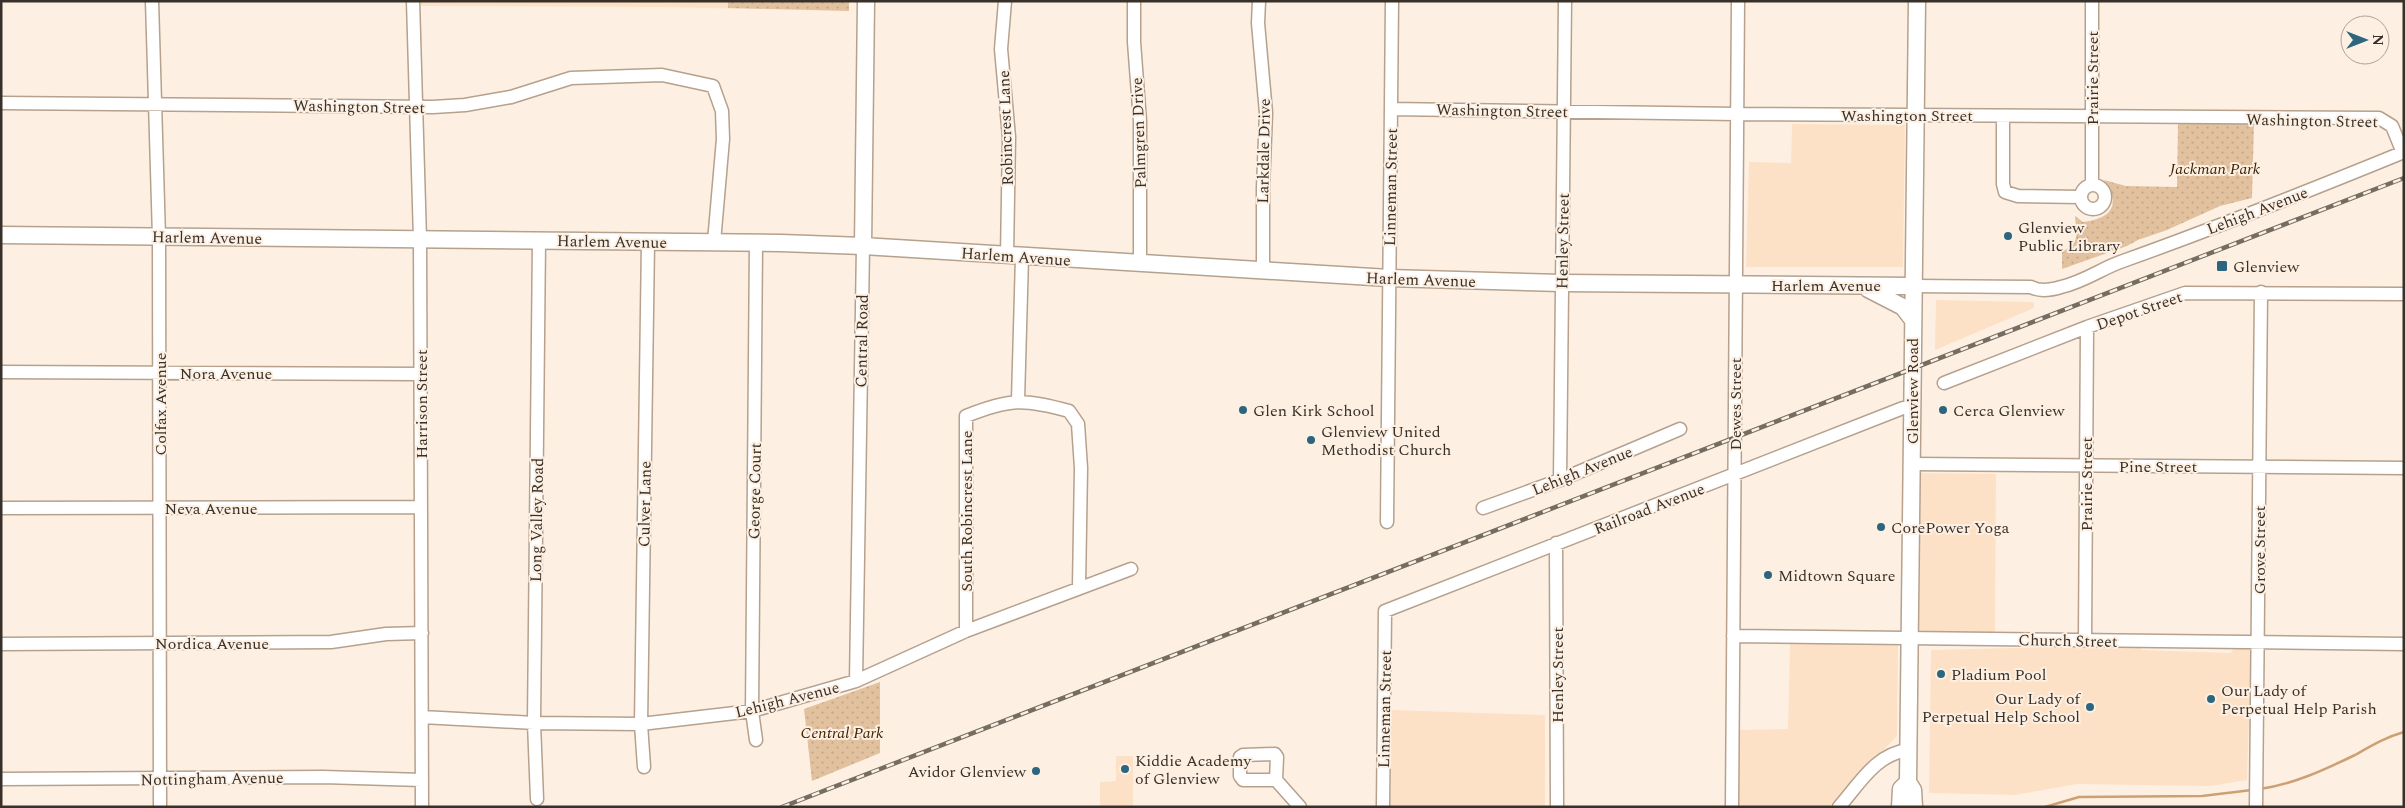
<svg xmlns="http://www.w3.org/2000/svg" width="2405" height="808" viewBox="0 0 2405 808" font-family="Spectral,serif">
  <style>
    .built { fill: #fce1c6 }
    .grass { fill: url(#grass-dots) }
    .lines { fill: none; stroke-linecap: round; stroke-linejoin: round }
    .stream { stroke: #cca073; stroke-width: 2.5 }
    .minor-casing { stroke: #b5a18d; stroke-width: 15 }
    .major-casing { stroke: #b5a18d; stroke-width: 19 }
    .minor { stroke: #fff; stroke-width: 12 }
    .major { stroke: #fff; stroke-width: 16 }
    .rail-casing { stroke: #756c62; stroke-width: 4.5 }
    .rail { stroke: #fdf0e3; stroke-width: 2.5; stroke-dasharray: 8; stroke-linecap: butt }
    .poi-dot { fill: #2b667e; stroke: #fdf0e3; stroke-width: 2 }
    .labels { text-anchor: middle; stroke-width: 4; stroke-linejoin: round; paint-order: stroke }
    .street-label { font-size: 16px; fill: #393129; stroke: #fdf0e3 }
    .park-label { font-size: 16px; font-style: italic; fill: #412400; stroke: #fdf0e3 }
    .poi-label { font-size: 16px; fill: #393129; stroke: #fdf0e3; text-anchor: start }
  </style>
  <defs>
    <pattern id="grass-dots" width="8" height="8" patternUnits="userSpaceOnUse" patternTransform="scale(1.25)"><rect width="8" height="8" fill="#e2c19f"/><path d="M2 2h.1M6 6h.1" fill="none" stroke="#c3a689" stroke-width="1.8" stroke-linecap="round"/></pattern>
  </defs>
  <rect width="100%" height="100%" fill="#fdf0e3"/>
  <path class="built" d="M421 1H728L729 8 849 11 660 7 421 6Z
    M1792 124 1905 125 1903 267H1746L1749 162 1791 163Z
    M1936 300 2032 302 2034 303V308L1935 350Z
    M1920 473 1996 474 1995 633 1919 632Z
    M1790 643 1898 644 1897 736 1830 807H1736L1737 730 1788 729Z
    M2137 645 2142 650 2230 653 2237 646H2246L2251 651 2247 780 2211 786 2077 784 2015 795 1929 793 1931 650Z
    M1392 710 1545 715V807H1390Z
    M1116 756H1133V807H1100V782L1116 781Z"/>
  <path class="grass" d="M728 1H849V11L728 8Z
    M2178 121 2254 123 2252 198 2220 206 2167 230 2138 240 2127 246 2062 269V251C2081 245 2076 232 2075 216L2083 222C2111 219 2122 205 2104 180L2126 186 2177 187Z
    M880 682V753L812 781 804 709Z"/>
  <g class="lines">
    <path class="stream" d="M2260 789C2294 784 2324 770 2355 755 2371 746 2386 737 2404 732
      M2045 807 2079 797 2202 796 2252 790"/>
    <defs>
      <path id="minor" d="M152 1 159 237 160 807
        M413 1 420 239 422 807
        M1005 1 1001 49 1009 137 1007 256
        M1134 1V42L1140 121V264
        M1259 1 1258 23 1266 113 1263 188V271
        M1 103 433 107 465 105 511 97 571 78 662 75 713 86 722 111 723 139 714 242
        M1391 109 1737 114 2379 118 2392 126 2403 153
        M2003 116V184L2005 192 2018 196 2081 197
        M2092 185V1
        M2081 197a12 12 0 1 1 24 0a12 12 0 1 1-24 0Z
        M1913 286 2031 287C2040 292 2051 290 2061 287 2084 282 2102 268 2123 261 2218 227 2311 190 2404 152
        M1 372 421 374
        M1944 383 2087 327 2185 293 2404 294
        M1018 400 1022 257
        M1912 464 2404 468
        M1560 480 1565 1
        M1 508 421 507
        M1483 508 1560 480 1680 429
        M1387 522 1392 1
        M1556 543 1557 807
        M966 631V416C1009 399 1023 398 1069 411L1078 424 1081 468 1079 587
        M1733 636 2404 644
        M2085 640 2087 327
        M1 644 331 642 386 634 422 633
        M856 681 863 246
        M422 717 534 723 641 724 752 711 856 681 966 631 1131 569
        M756 740 752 711 756 243
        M644 767 641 724 648 242
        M1 779 323 777 422 780
        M1276 780H1243L1240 776V757L1243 755 1275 754 1277 757 1276 780 1300 807
        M537 799 534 723 539 240
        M1383 807 1385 611 1903 408H1912
        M1732 807 1738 1
        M1839 807C1860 783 1876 754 1908 750
        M2256 807 2261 292"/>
      <path id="major" d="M1 235 781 243 863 246 1389 278 1562 283 1913 286
        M863 246 866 1
        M1868 289 1903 307 1913 320
        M1900 807 1901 789 1908 782
        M1914 807 1913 790 1908 782 1917 1"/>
    </defs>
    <use href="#minor" class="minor-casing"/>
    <use href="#major" class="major-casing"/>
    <use href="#minor" class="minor"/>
    <use href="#major" class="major"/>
    <defs>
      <path id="rail" d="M782 807 2404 178"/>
    </defs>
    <use href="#rail" class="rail-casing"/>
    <use href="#rail" class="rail"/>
  </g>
  <g class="poi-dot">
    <circle cx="2008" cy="236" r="5"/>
    <rect x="2216" y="260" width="12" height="12" rx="2.5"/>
    <circle cx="1243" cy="410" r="5"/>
    <circle cx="1943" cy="410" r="5"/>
    <circle cx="1311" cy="440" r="5"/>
    <circle cx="1881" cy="527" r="5"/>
    <circle cx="1768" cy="575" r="5"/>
    <circle cx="1941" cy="674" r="5"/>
    <circle cx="2211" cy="699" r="5"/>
    <circle cx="2090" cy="707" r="5"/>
    <circle cx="1125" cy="769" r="5"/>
    <circle cx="1036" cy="771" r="5"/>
  </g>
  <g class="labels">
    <g class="street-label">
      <text transform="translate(2092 78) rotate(-90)" y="6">Prairie Street</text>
      <text transform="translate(359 106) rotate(1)" y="6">Washington Street</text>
      <text transform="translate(1502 110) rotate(1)" y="6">Washington Street</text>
      <text x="1907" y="121">Washington Street</text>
      <text transform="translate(2312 120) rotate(1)" y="6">Washington Street</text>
      <text transform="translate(1005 128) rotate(-92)" y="6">Robincrest Lane</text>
      <text transform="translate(1138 133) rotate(-92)" y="6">Palmgren Drive</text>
      <text transform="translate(1263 151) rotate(-89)" y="6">Larkdale Drive</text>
      <text transform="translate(1390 187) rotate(-89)" y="6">Linneman Street</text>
      <text transform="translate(2257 210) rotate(-21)" y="6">Lehigh Avenue</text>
      <text transform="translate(207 237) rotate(1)" y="6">Harlem Avenue</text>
      <text transform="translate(612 241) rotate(1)" y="6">Harlem Avenue</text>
      <text transform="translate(1562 241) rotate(-89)" y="6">Henley Street</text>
      <text transform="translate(1016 256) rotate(4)" y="6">Harlem Avenue</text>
      <text transform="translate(1421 279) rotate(2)" y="6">Harlem Avenue</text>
      <text x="1826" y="291">Harlem Avenue</text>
      <text transform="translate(2139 310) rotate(-19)" y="6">Depot Street</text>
      <text transform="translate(861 341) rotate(-89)" y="6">Central Road</text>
      <text x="226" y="379">Nora Avenue</text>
      <text transform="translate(1912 391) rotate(-90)" y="6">Glenview Road</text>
      <text transform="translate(160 404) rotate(-90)" y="6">Colfax Avenue</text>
      <text transform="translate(421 404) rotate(-90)" y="6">Harrison Street</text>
      <text transform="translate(1735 404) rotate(-90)" y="6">Dewes Street</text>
      <text x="2158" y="472">Pine Street</text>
      <text transform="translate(1582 470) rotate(-22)" y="6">Lehigh Avenue</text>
      <text transform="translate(2086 484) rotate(-90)" y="6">Prairie Street</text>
      <text transform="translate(754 491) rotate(-89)" y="6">George Court</text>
      <text transform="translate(644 504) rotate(-89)" y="6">Culver Lane</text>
      <text x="211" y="514">Neva Avenue</text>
      <text transform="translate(1649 508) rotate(-21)" y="6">Railroad Avenue</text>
      <text transform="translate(966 511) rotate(-90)" y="6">South Robincrest Lane</text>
      <text transform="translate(536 520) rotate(-89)" y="6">Long Valley Road</text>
      <text transform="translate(2259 550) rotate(-90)" y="6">Grove Street</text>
      <text transform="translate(2068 640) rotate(1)" y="6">Church Street</text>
      <text x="212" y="649">Nordica Avenue</text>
      <text transform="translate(1557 675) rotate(-90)" y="6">Henley Street</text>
      <text transform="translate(787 699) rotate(-14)" y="6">Lehigh Avenue</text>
      <text transform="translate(1384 709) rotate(-89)" y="6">Linneman Street</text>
      <text transform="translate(212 778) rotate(-1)" y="6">Nottingham Avenue</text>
    </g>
    <g class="park-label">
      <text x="2215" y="174">Jackman Park</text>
      <text x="842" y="738">Central Park</text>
    </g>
    <g class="poi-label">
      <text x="2018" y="233">Glenview<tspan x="2018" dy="18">Public Library</tspan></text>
      <text x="2233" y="272">Glenview</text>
      <text x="1253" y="416">Glen Kirk School</text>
      <text x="1953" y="416">Cerca Glenview</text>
      <text x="1321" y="437">Glenview United<tspan x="1321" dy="18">Methodist Church</tspan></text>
      <text x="1891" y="533">CorePower Yoga</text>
      <text x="1778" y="581">Midtown Square</text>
      <text x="1951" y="680">Pladium Pool</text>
      <text x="2221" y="696">Our Lady of<tspan x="2221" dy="18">Perpetual Help Parish</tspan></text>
      <text x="2080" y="704" text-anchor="end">Our Lady of<tspan x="2080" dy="18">Perpetual Help School</tspan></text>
      <text x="1135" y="766">Kiddie Academy<tspan x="1135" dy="18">of Glenview</tspan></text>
      <text x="1026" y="777" text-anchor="end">Avidor Glenview</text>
    </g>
  </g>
  <rect width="2405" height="808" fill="none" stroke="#393129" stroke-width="5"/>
  <g transform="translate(2365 40) rotate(90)"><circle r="24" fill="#fdf0e3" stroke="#afa499"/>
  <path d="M0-4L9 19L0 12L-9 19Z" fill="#2b667e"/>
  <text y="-8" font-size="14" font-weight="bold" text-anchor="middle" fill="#393129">N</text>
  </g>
</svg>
